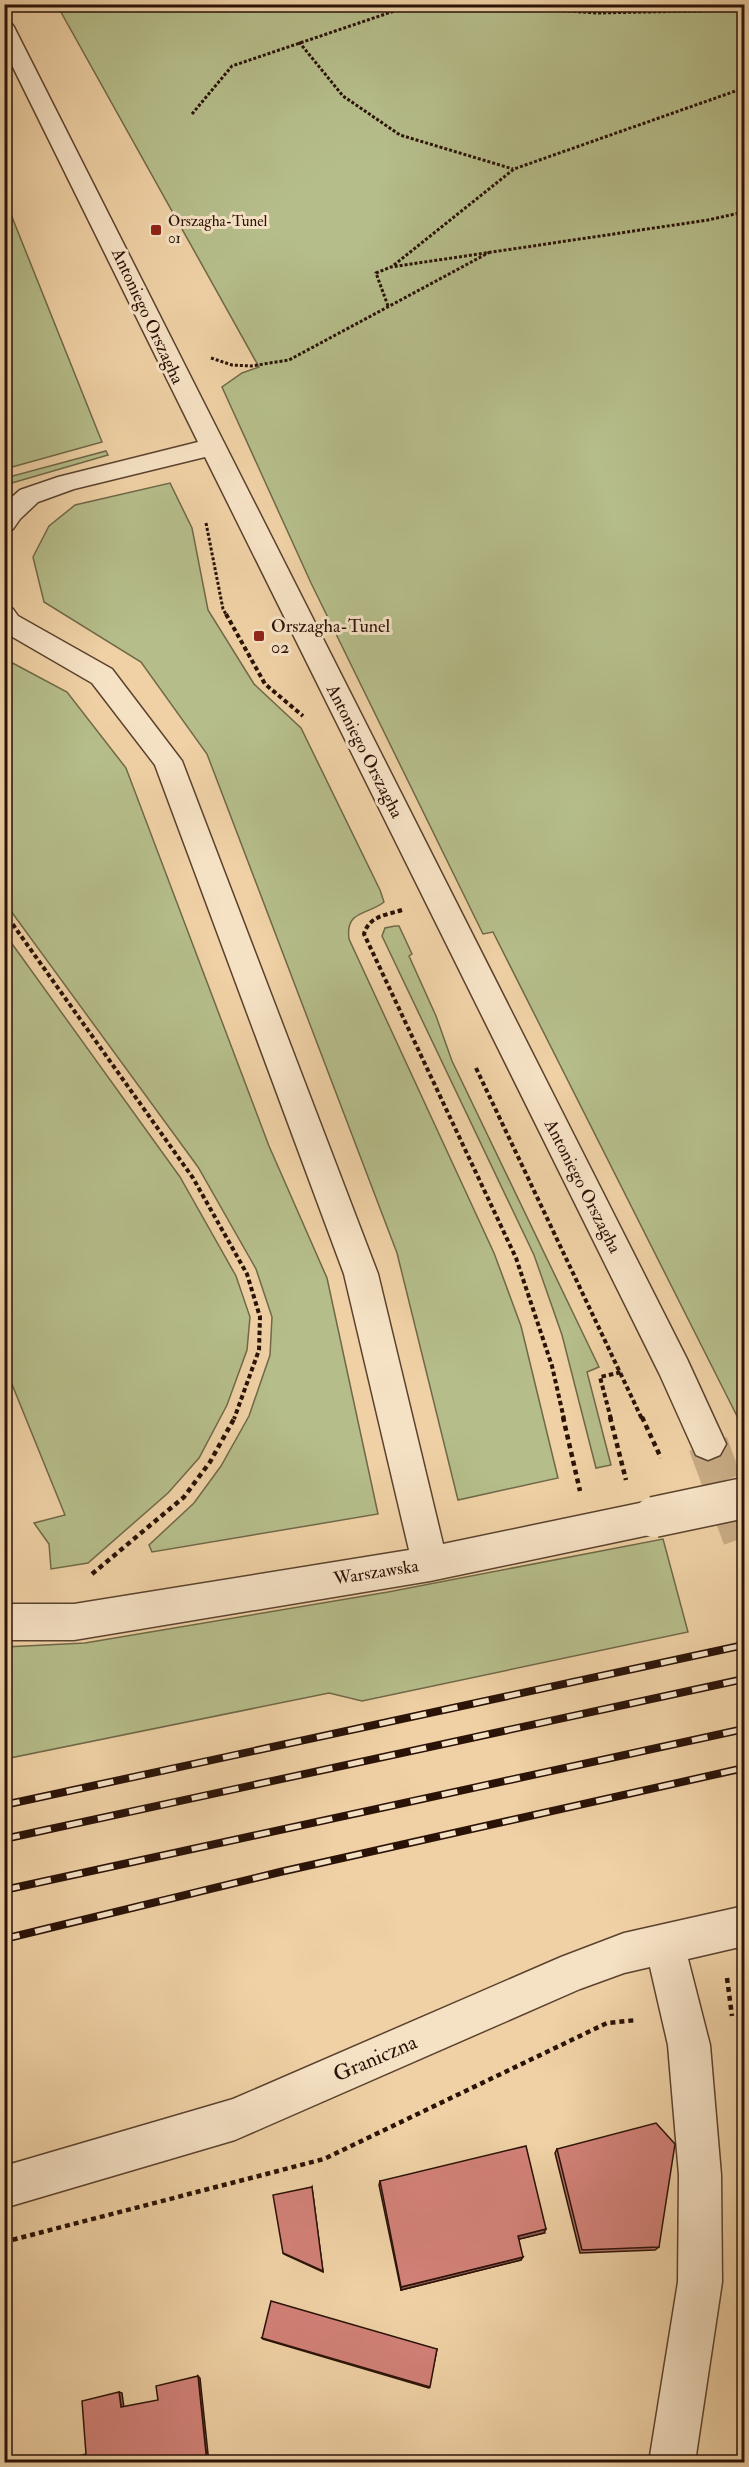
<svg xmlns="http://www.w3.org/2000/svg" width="749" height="2467" viewBox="0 0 749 2467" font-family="'IM FELL Double Pica',serif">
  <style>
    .green { fill: #b5bd8a; stroke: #706848; stroke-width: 1.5 }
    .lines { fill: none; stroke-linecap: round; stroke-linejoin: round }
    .minor-tunnel { stroke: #c8ab85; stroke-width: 40; stroke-dasharray: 40 20; stroke-linecap: butt }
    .minor-casing { stroke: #5b422e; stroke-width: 3 }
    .path-far2 { stroke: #2a1207; stroke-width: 3; stroke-dasharray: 3 2; stroke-linecap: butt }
    .path-far1 { stroke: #2a1207; stroke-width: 4; stroke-dasharray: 4.5 3; stroke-linecap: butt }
    .path { stroke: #2a1207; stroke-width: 4.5; stroke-dasharray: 5 4; stroke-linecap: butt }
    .minor { fill: #f5e1c4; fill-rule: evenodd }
    .rail-casing { stroke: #2a1207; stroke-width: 8 }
    .rail { stroke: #f5e1c4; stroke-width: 5; stroke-dasharray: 16; stroke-linecap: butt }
    .minor-bridge-casing { stroke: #5b422e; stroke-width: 43; stroke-linecap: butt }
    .minor-bridge { stroke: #f5e1c4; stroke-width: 40 }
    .wall { fill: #b56f67; stroke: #2a1207; stroke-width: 1.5 }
    .shaded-wall { fill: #935a54; stroke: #2a1207; stroke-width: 1.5 }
    .building { fill: #d28178; stroke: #2a1207; stroke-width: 1.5 }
    .poi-dot { fill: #8f2418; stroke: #f5e1c4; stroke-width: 2 }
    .labels { text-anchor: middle; stroke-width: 6; stroke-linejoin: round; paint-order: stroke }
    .far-poi-label { font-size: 15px; fill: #2a1207; stroke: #f5e1c4; text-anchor: start }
    .street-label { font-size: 18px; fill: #2a1207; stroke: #f5e1c4 }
    .poi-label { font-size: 18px; fill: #2a1207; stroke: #f5e1c4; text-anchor: start }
    .near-street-label { font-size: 21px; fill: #2a1207; stroke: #f5e1c4 }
  </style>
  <rect width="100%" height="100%" fill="#efd1a5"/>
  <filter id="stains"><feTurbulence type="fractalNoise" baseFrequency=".00333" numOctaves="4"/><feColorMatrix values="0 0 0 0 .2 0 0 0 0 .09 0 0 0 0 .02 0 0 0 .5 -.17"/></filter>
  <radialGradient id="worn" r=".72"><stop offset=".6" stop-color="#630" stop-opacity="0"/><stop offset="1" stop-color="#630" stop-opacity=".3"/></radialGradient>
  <path class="green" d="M57 5H744V1430L493 932 483 934 311 583 222 387 242 373 259 367Z
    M4 197 102 442 5 469H4Z
    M106 451 108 455 5 485V478Z
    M170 483 192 528 208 610 254 684 301 728 380 890 384 902C368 915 345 910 349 939L494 1253 521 1326 558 1478 458 1500 397 1253 207 754 141 662 44 602 33 557 49 526 75 505Z
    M5 659 67 692 126 768 269 1146 327 1278 378 1514 152 1552 149 1545 194 1503 221 1466 249 1416 270 1355 272 1317 256 1269 198 1167 5 903Z
    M395 926H399L412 954 409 956 436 1016 452 1061 599 1367 587 1372 611 1465 596 1468 562 1335 534 1255 382 936 385 928Z
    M5 934 180 1177 236 1276 250 1317 247 1350 227 1405 199 1458 168 1493 88 1563 51 1569 49 1544 34 1523 65 1515 5 1367Z
    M663 1539 688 1632 362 1701 329 1693 5 1759V1647L85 1643 388 1592Z"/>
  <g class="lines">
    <path class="minor-tunnel" d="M708 1444 744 1541"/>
    <defs>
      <path id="minor" d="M4 21 11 23 14 27 687 1359 726 1444 720 1455 708 1460 696 1455 660 1375 205 457 74 489 38 502 20 519 13 529 4 531V504L20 490 58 477 198 442 4 49Z
        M4 606 13 609 18 616 112 669 182 761 378 1274 443 1544 654 1500 667 1505 672 1517 667 1529 654 1534 430 1581 74 1640H4V1604H74L409 1550 344 1274 155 765 92 683 4 632Z
        M744 1906V1946L688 1959 710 2045 721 2175 722 2282 695 2462H649L678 2282 679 2175 668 2045 650 1967 624 1973 580 1989 235 2140 4 2208V2166L233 2099 561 1957 624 1933Z"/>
    </defs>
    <use href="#minor" class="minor-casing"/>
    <path class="path-far2" d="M454 4 480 10 525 8 597 13 744 10
      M299 42 343 96 400 135 513 169
      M192 114 232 66 415 4
      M394 265 514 169 744 88
      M388 306 376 273 391 267 708 220 744 212
      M211 358 232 365 251 366 289 360 490 252
      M206 523 223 609 227 616"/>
    <path class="path-far1" d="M226 614 265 684 303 716
      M402 910C386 915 369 916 364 934L516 1258 552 1366 564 1419
      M4 912 193 1178 247 1274 260 1317 259 1350 234 1419
      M476 1068 642 1419
      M611 1419 600 1377 622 1372"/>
    <path class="path" d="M563 1417 580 1491
      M610 1417 626 1480
      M642 1417 661 1458
      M92 1574 184 1497 210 1462 235 1417
      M727 1978 732 2016
      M4 2242 324 2159 607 2023 637 2020"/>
    <use href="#minor" class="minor"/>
    <defs>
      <path id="rail" d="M4 1805 744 1645
        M4 1839 744 1679
        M4 1890 744 1729
        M4 1939 280 1872 744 1768"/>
    </defs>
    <use href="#rail" class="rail-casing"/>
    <use href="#rail" class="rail"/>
    <defs>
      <path id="minor-bridge" d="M654 1517 744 1498"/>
    </defs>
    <use href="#minor-bridge" class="minor-bridge-casing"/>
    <use href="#minor-bridge" class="minor-bridge"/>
  </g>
  <path class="wall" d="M557 2149 659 2247 655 2250 580 2253 555 2153Z
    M380 2181 544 2233 519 2239 521 2260 401 2290 379 2185Z
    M312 2187 323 2272 284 2254 283 2253Z
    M262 2338 437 2349 429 2388 263 2339Z"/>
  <path class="shaded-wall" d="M4 1468 10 1507 4 1514Z
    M546 2229 544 2233 516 2240 518 2236Z
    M523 2257 521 2260 401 2290V2287Z
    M198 2376 200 2378 209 2463H207Z
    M119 2392 122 2393 124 2408 121 2407Z
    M4 2401 10 2463H8L4 2428Z"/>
  <path class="building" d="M656 2123 675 2144 659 2247 582 2250 557 2149Z
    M526 2146 546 2229 518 2236 523 2257 401 2287 380 2181Z
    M312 2187 323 2271 283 2253 273 2195Z
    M271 2301 437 2349 430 2387 262 2338Z
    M198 2376 207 2463H72L71 2458 86 2454 82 2401 119 2392 121 2407 158 2400 156 2386Z
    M4 2428 8 2463H4Z"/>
  <g class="poi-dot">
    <rect x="150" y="224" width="12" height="12" rx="3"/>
    <rect x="253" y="630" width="12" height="12" rx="3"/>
  </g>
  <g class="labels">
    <g class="far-poi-label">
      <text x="168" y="226">Orszagha-Tunel<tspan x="168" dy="17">01</tspan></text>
    </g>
    <g class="street-label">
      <text transform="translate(148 316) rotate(65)" y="6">Antoniego Orszagha</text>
      <text transform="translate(365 751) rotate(63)" y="6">Antoniego Orszagha</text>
      <text transform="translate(583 1186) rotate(63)" y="6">Antoniego Orszagha</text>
      <text transform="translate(376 1572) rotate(-9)" y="6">Warszawska</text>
    </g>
    <g class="poi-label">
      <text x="271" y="632">Orszagha-Tunel<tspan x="271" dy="21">02</tspan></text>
    </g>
    <g class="near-street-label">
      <text transform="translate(375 2058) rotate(-23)" y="7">Graniczna</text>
    </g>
  </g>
  <rect width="749" height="2467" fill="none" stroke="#efd1a5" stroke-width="24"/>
  <rect x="6" y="6" width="737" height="2455" fill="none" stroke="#2a1207" stroke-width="3"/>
  <rect x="12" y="12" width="725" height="2443" fill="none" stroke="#2a1207" stroke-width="1.5"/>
  <rect width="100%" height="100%" filter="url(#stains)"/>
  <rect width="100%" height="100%" fill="url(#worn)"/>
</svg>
